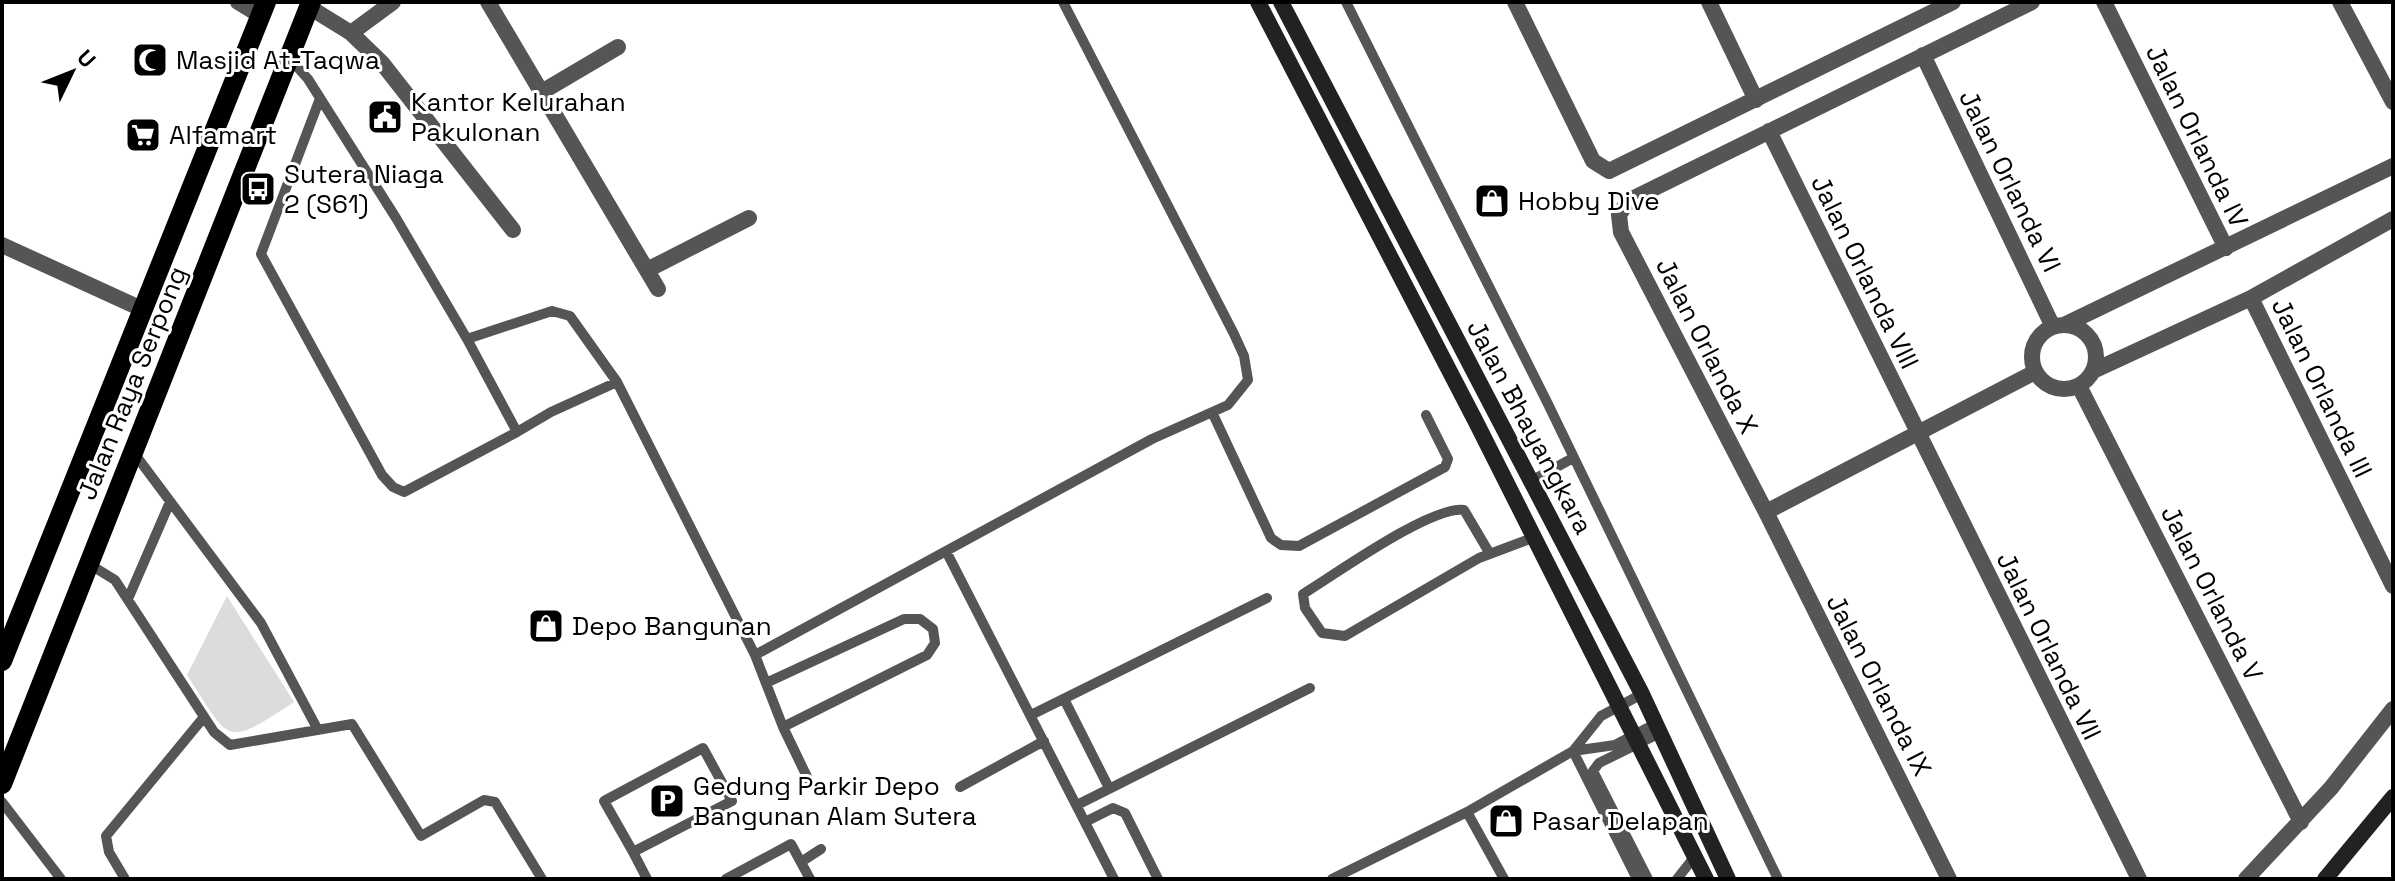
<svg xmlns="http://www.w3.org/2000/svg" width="2395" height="881" viewBox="0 0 2395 881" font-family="'Space Grotesk',sans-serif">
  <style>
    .grass { fill: #dcdcdc }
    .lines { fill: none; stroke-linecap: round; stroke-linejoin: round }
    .lane { stroke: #555; stroke-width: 10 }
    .street { stroke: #555; stroke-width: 16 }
    .secondary { stroke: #222; stroke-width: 16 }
    .primary { stroke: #000; stroke-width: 20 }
    .labels { text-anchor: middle; stroke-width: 6; stroke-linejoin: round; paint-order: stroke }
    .poi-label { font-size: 26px; fill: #000; stroke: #fff; text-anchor: start }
    .street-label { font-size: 26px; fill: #000; stroke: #fff }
  </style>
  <rect width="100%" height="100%" fill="#fff"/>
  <path class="grass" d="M227 596 294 702C223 749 231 742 187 675Z"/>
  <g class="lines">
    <path class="lane" d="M1346 2 1547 402 1778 879
      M290 59 308 79 396 218 467 339 552 311 570 316 617 382 755 655 783 727 811 785
      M319 101 261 254 382 475 393 487 404 492 517 432 467 339
      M1212 412 1271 538 1281 545 1299 546 1445 467 1448 459 1426 415
      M517 432 551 412 617 382
      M134 453 261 623 318 730
      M1531 481 1573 458
      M947 553 1114 879
      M1490 554 1464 510C1430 506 1336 574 1303 594L1305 608 1322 633 1345 636 1479 558 1535 537
      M89 564 115 580 214 732 230 745 352 724 421 836 484 800 495 802 542 879
      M128 599 170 502
      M755 655 1152 439 1228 405 1248 380 1244 356 1234 334 1063 2
      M766 683 904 619H920L933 629 935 643 927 655 783 727
      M1064 699 1109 788
      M1031 715 1267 598
      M703 748 732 801 633 852 604 801Z
      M1573 751 1637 879
      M1573 751 1615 745 1655 724
      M960 787 1044 741
      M2 802 61 879
      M1077 805 1310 688
      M1467 812 1504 879
      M1085 822 1113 808 1125 813 1158 879
      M633 852 647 879
      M801 862 821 849
      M125 879 109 852 106 836 204 717
      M726 879 791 844 810 879
      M1332 879 1467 812 1573 751 1601 716 1642 694
      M1648 879 1593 771 1599 763 1660 733
      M1677 879 1695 856"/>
    <path class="street" d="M238 2 261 16
      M488 2 658 289
      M1515 2 1593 161 1609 171 1953 2
      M1709 2 1756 100
      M2104 2 2226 248
      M2340 2 2393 102
      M309 7 351 33 382 63 513 230
      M351 33 393 2
      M1923 55 2053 327
      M540 93 618 47
      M1769 131 2139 879
      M2 245 144 310
      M647 270 749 218
      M2251 298 2393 586
      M2032 357a32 32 0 1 1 64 0a32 32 0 1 1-64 0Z
      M2064 325 2393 166
      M2093 371 2251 298 2393 219
      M2079 386 2301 822
      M1766 512 2035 372
      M1949 879 1766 512 1621 232 1619 215 1628 201 2032 2
      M2246 879 2331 788 2393 709"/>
    <path class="secondary" d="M1258 2 1476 422 1706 879
      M1281 2 1642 694 1728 879
      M2325 879 2393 797"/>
    <path class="primary" d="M2 661 266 2
      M2 784 311 2"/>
  </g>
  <defs>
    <symbol id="mosque-square" viewBox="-11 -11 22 22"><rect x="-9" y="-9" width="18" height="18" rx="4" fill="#000" stroke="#fff"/><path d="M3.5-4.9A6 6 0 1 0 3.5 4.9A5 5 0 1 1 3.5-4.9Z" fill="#fff"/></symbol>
    <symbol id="civic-square" viewBox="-11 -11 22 22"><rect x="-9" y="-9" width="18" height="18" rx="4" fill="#000" stroke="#fff"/><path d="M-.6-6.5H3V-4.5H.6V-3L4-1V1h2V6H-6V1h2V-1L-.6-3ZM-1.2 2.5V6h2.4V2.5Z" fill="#fff"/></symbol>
    <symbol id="supermarket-square" viewBox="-11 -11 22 22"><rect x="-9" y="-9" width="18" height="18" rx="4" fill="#000" stroke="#fff"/><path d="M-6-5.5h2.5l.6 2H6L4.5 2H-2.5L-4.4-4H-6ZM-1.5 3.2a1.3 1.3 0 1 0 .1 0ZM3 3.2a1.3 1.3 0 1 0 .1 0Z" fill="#fff"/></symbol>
    <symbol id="bus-square" viewBox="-11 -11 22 22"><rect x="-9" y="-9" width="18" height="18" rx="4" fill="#000" stroke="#fff"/><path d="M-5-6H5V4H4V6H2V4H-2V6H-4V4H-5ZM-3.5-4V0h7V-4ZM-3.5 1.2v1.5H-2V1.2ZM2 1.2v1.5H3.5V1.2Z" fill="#fff"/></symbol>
    <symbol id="shop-square" viewBox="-11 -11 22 22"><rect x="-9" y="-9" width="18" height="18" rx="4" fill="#000" stroke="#fff"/><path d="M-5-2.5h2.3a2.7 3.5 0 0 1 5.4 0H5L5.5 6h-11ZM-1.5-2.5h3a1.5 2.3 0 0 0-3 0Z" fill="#fff"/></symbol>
    <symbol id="parking-square" viewBox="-11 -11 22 22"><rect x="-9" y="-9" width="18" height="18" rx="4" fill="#000" stroke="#fff"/><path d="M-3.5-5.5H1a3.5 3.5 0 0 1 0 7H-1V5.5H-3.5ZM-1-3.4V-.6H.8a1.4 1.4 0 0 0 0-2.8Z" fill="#fff"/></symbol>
  </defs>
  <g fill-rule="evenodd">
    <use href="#mosque-square" x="130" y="40" width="40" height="40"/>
    <use href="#civic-square" x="365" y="97" width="40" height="40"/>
    <use href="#supermarket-square" x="123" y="115" width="40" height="40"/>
    <use href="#bus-square" x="238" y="169" width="40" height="40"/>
    <use href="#shop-square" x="1472" y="181" width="40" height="40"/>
    <use href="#shop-square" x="526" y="606" width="40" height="40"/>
    <use href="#parking-square" x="647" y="781" width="40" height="40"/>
    <use href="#shop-square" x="1486" y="801" width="40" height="40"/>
  </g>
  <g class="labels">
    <g class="poi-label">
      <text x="176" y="69">Masjid At-Taqwa</text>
      <text x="411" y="111">Kantor Kelurahan<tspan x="411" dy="30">Pakulonan</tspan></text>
      <text x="169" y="144">Alfamart</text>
      <text x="284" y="183">Sutera Niaga<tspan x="284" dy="30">2 (S61)</tspan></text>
      <text x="1518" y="210">Hobby Dive</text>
      <text x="572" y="635">Depo Bangunan</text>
      <text x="693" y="795">Gedung Parkir Depo<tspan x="693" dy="30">Bangunan Alam Sutera</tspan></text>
      <text x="1532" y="830">Pasar Delapan</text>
    </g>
    <g class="street-label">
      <text transform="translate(2197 136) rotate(64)" y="9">Jalan Orlanda IV</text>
      <text transform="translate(2010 181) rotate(64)" y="9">Jalan Orlanda VI</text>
      <text transform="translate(1865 272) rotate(64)" y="9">Jalan Orlanda VIII</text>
      <text transform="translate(1707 346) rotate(63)" y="9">Jalan Orlanda X</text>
      <text transform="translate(132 383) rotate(-68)" y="9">Jalan Raya Serpong</text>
      <text transform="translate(2322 388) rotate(64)" y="9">Jalan Orlanda III</text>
      <text transform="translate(1530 427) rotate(62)" y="9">Jalan Bhayangkara</text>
      <text transform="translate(2212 593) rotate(63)" y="9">Jalan Orlanda V</text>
      <text transform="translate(2049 646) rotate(64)" y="9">Jalan Orlanda VII</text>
      <text transform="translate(1879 685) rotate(63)" y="9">Jalan Orlanda IX</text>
    </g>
  </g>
  <rect width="2395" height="881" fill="none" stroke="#000000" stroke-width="8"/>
  <g transform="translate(72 72) rotate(47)" stroke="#ffffff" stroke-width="6" paint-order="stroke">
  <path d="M0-6L14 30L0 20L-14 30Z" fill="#000000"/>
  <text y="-12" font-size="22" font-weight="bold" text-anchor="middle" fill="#000000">U</text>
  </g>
</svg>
